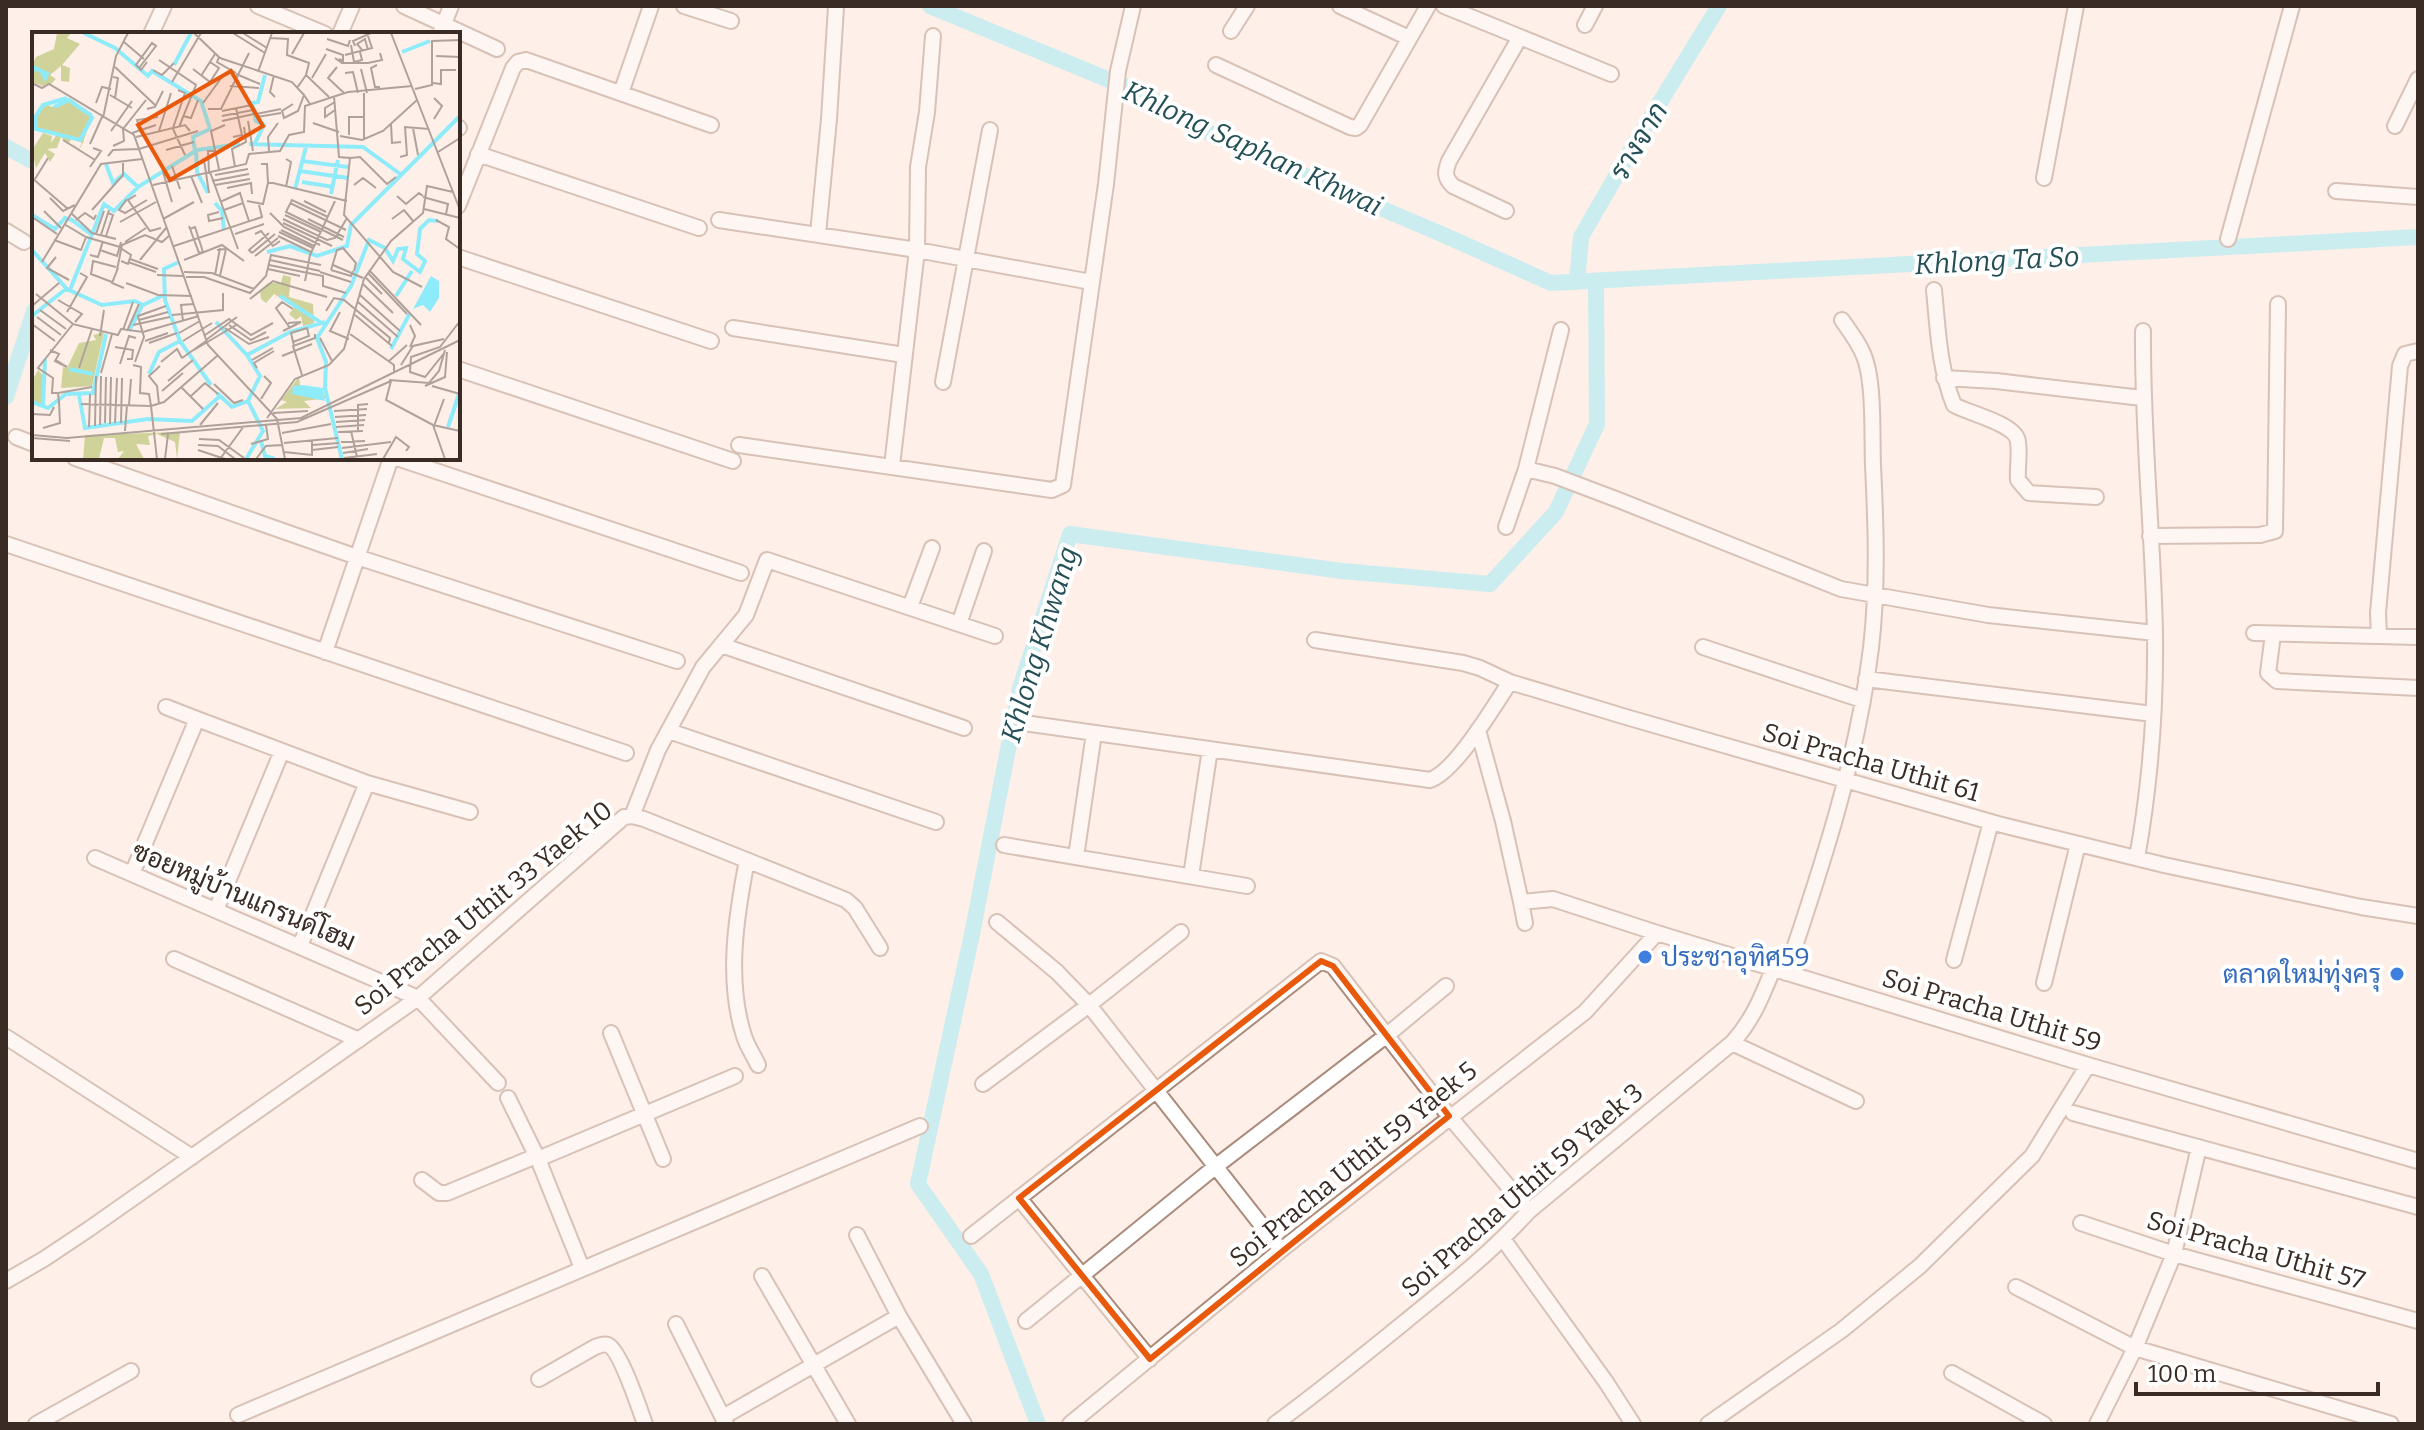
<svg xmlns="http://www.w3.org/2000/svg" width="2424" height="1430" viewBox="0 0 2424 1430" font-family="Bitter,Sarabun,serif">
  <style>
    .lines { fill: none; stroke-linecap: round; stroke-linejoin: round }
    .canal { stroke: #8eecfa; stroke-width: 16 }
    .minor-casing { stroke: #ab8b7b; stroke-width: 18 }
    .minor { stroke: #fff; stroke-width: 14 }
    .marked { fill: none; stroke: #e8590c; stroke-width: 6; stroke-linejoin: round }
    .shop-dot { fill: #3f7fe0; stroke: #fff; stroke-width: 3 }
    .labels { text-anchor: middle; stroke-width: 8; stroke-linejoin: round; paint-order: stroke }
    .street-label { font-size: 26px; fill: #3a2c25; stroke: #fff }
    .shop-label { font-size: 26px; fill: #366cbe; stroke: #fff; text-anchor: start }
    .water-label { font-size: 28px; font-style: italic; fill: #244f56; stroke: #fff }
    .inset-river { fill: none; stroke: #8eecfa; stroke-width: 4 }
    .inset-road { fill: none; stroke: #b0a19a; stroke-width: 2 }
    .view { fill: #e8590c; fill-opacity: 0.15; stroke: #e8590c; stroke-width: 4 }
    .inset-edge { fill: none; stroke: #3a2c25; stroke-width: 4 }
  </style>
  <rect width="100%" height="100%" fill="#feefe8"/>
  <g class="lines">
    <path class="canal" d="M930 6 1148 96 1190 124 1303 175 1446 236 1551 283 2418 237
      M6 147 34 162
      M1577 282 1581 237 1635 143 1719 6
      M6 397 34 311
      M1038 1424 981 1274 918 1184 972 934 1020 688 1070 534 1342 571 1490 584 1556 512 1597 424 1596 282"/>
    <defs>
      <path id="minor" d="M258 6 325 34
        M404 6 497 49
        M684 6 731 21
        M1340 6 1409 38
        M1444 6 1611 74
        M1585 25 1595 6
        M1231 31 1247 6
        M151 34 164 6
        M340 34 352 6
        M440 34 451 6
        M1216 65 1350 127 1356 128 1360 125 1428 6
        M621 93 651 6
        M2395 126 2418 79
        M458 127 459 128
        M478 154 699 228
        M2044 178 2076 6
        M2336 191 2418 197
        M458 206 513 68 518 62 526 60 711 125
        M1506 211 1453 186C1444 177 1445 172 1449 161L1520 37
        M719 220 917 250 1091 282
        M6 231 24 242
        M818 234 829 119 836 7
        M2228 239 2292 6
        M458 257 711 341
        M1934 290C1938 330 1939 368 1954 405 1970 414 2017 424 2018 442 2020 455 2017 468 2018 480L2029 493 2096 497
        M733 328 904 355
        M458 369 733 461
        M1944 378 1996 381 2142 398
        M943 382 990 130
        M16 437 34 444
        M739 445 1052 490 1063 485 1106 184 1118 71 1133 6
        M75 458 357 557 677 661
        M397 458 741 573
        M892 466 917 250 918 167 927 112 933 36
        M1526 469 1555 476 1621 501 1841 589 1988 615 2155 633
        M1506 527 1526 469 1561 330
        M2150 536 2260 535 2275 531 2278 304
        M6 544 626 753
        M910 607 932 548
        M959 624 984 551
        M2254 633 2418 637
        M2273 634 2268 673 2277 681 2418 688
        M2379 636 2378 613 2400 366 2405 354 2418 351
        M1315 640 1463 663 1480 668 1510 682 1626 717 1998 824 2164 865 2361 907 2418 916
        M721 645 964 728
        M1703 647 1862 700
        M325 652 391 458
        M1866 679 2153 714
        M166 707 197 719
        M1024 723 1430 780C1456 771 1494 706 1510 682
        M1478 730 1503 821 1521 902 1553 899 1657 933 2088 1065 2418 1161
        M669 731 936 822
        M367 783 470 812
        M632 816 658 750 703 667 746 615 767 560 995 636
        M1004 845 1247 886
        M1076 857 1094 733
        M95 858 418 998 498 1083
        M2137 858C2150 785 2156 709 2155 634 2153 533 2142 432 2143 331
        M747 860C736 917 726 980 744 1036 747 1046 754 1056 758 1065
        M132 874 197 719 367 783 300 946
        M1191 876 1210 749
        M1521 902 1525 923
        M216 910 282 751
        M997 922 1057 972 1089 1005 1281 1250
        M174 959 359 1040
        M1954 960 1991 822
        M1786 973C1822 866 1857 761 1871 648 1878 588 1876 526 1873 466 1872 437 1874 388 1866 362 1862 347 1851 333 1842 320
        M2044 983 2078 844
        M611 1033 663 1159
        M6 1037 192 1157
        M1732 1043 1856 1101
        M983 1084 1089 1005 1181 932
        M508 1098 538 1159 582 1268
        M2073 1113 2418 1207
        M538 1159 735 1076
        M422 1180 439 1193H447L536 1156
        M1019 1198 1150 1359
        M2081 1223 2174 1254 2418 1321
        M857 1235 899 1316 964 1424
        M971 1236 1321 961 1333 966 1449 1116 1529 1211
        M1503 1239 1606 1382 1633 1424
        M762 1276 848 1424
        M6 1281 44 1259 89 1229 418 998 624 817 632 816 644 819 846 900 855 908 880 948
        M2016 1287 2135 1348 2391 1424
        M1026 1321 1215 1167 1387 1035 1446 986
        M676 1324 726 1424
        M1952 1373 2044 1424
        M539 1379 595 1347C599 1346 603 1343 608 1345 620 1350 640 1410 645 1424
        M238 1415 920 1126
        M723 1417 899 1316
        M36 1424 131 1371
        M1070 1424 1281 1250 1585 1012 1657 933
        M1275 1424C1320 1391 1363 1356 1406 1321 1449 1286 1492 1252 1529 1211L1732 1043C1752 1021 1762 997 1773 969
        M1708 1424 1842 1330 1920 1266 2032 1156 2088 1065
        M2097 1424 2135 1348 2174 1254 2199 1147"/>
    </defs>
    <use href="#minor" class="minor-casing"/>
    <use href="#minor" class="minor"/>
  </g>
  <path d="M0 0H2424V1430H0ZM1321 961 1333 966 1449 1116 1150 1359 1019 1198Z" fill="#feefe8" fill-opacity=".55" fill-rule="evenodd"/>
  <path class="marked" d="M1321 961 1333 966 1449 1116 1150 1359 1019 1198Z"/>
  <g class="shop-dot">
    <circle cx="1645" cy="957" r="8"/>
    <circle cx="2397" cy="974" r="8"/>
  </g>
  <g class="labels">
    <g class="street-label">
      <text transform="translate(1871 762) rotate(16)" y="9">Soi Pracha Uthit 61</text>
      <text transform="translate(244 896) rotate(23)" y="9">ซอยหมู่บ้านแกรนด์โฮม</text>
      <text transform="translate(483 908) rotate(-39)" y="9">Soi Pracha Uthit 33 Yaek 10</text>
      <text transform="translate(1992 1010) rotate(17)" y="9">Soi Pracha Uthit 59</text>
      <text transform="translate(1353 1164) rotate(-39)" y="9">Soi Pracha Uthit 59 Yaek 5</text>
      <text transform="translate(1522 1190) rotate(-41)" y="9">Soi Pracha Uthit 59 Yaek 3</text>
      <text transform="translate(2256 1250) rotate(16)" y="9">Soi Pracha Uthit 57</text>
    </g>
    <g class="shop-label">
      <text x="1661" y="966">ประชาอุทิศ59</text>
      <text x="2381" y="983" text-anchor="end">ตลาดใหม่ทุ่งครุ</text>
    </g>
    <g class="water-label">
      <text transform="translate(1638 141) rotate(-59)" y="10">รางจาก</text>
      <text transform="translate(1253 148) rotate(25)" y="10">Khlong Saphan Khwai</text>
      <text transform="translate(1997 260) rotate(-3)" y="10">Khlong Ta So</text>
      <text transform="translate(1039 644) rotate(-73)" y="10">Khlong Khwang</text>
    </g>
  </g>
  <g transform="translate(32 32)">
    <rect width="428" height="428" fill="#feefe8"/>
    <path d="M25 1H39L35 6 48 12 30 33 38 36 37 50 29 49V34L18 43 24 47 19 52 11 54 0 50V34L4 25 22 17ZM36 66 60 83 51 111 47 118H46L40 111 47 117 50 111 40 106 36 112 29 105 25 116 15 117 23 122 18 130 13 121 4 136 0 118 11 101 20 104 19 111 25 102 4 96 5 82 13 72 20 75ZM251 243 259 245 257 265 281 272 282 291 271 294 269 284 264 288 257 282 263 275 242 262 234 271 229 267 228 259 236 251H249ZM72 300 60 354 29 356 31 335 35 336 47 311 64 308 61 303ZM6 338 13 345 11 374 0 369V349ZM267 345 268 353 284 359 260 362 294 363 293 356 297 366 272 369 279 376 243 377 255 370 249 368ZM148 400 145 427 143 410 125 402 116 404 118 413 104 412 112 427H86L92 419 86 420 83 406H72L67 427H51L53 403Z" fill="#cfd399"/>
    <path d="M399 244 407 249V266L398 280 391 273 381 277ZM270 353 291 356 293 369 260 362 261 354Z" fill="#8eecfa"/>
    <path class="inset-river" d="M52 1 83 16 116 44 120 39 169 69 178 97 161 105 163 119M370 20 398 9M142 33 159 1M0 39 3 36 15 42 13 46 10 40M35 66 11 73 3 85 4 97 48 108 61 84M22 75 37 68 60 84M223 111 232 93 224 89 220 71 226 70 233 43M217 112 331 115 371 144M164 118 165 140 176 161M270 129 316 135M74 132 81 151 92 142 106 155M268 139 316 146M270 150 302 155M263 157 274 115M299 162 306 128M183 171 190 179 192 198M0 183 23 197 33 186 40 188 60 203M0 218 35 257 70 273 103 269 111 273 132 263M235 220 258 214 285 224 315 214 319 193 428 84M147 230 132 237 133 268 148 309 179 353M38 258 72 172 82 179 106 155 165 118 208 112M248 264 288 290M364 264 380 239M0 284 35 256M184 290 215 323 258 300 293 290M97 299 110 274M359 317 378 281M37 337 61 342M117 342 127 320 148 309M185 361 200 375 216 369M47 363 53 396 116 387 160 389 188 364M0 370 16 376 34 362 61 361 74 302M11 375 13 327M416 395 427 362M229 409 233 424 243 427M214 427 231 399 216 369 228 344 215 323M310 427 293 356 294 330 285 306 319 254 337 208 353 216 361 229 366 217 374 216 371 227 388 240 393 229 385 222 388 197 397 188 406 189"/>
    <path class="inset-road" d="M162 1 188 26 260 50 272 63M201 1 233 21M211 1 235 16M359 1 428 178M238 6 256 7 255 23 277 31 274 43M295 7 316 14 318 8M92 10 112 27M319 13 322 30 330 28 328 20M323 14 321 9 339 1M294 17 311 23V29L307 27M331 19 325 12 333 7 336 18M260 22 272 1M313 23 340 16 335 1M404 24 428 25M187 25 185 30 204 41M303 26 310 31H336L350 28 348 21M127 28 164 53 147 95M345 33 339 36 343 55H348M83 35 123 73M305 35 296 46 312 61M107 36 124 14 120 11 104 33 109 38 115 30M161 37 178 50 187 36 178 30M329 37 335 61M121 38 130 43 142 31M226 40 240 1M313 41 321 40 326 61M204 42 228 52M242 43 238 60 243 65M169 44 183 22M81 45 86 46 83 66M280 46 294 22M140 50 169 1M0 51 10 56 17 52 102 103 176 313 245 387 253 427M401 51 409 52V38H424M198 54 227 56M265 56 274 43 297 65M383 57 400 53V9L428 8M332 61V107M78 63 100 76M302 64 307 125 318 126 312 183 361 240 390 255M402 66 410 74 402 87M303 70 293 76V85L303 78M64 71 70 55 79 57M171 71 190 45M261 72 250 79 252 86 266 79 272 63 278 72M115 77 123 75 131 59M176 77H189L217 21M190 79 220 73M224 82 249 77M151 84 159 86 166 68M190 84 221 78M225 85 249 81M71 86 84 24 96 1M190 89 222 82M216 89 221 119M281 91 307 100M359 92 360 111 369 110M141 96 153 61 146 58M381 96 386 123M141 97 153 123M79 99 100 69M127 99 139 61M100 101 124 93M110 102 105 88 126 85M317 103V85H332M308 104 330 108 351 99 385 68M104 105 153 93 158 99M201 105 210 103 204 76M31 108 63 128M58 112 70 85M81 114 92 109 91 97 114 68M134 118 162 110M237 119 236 105 246 91M406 120 428 106M76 124 81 118 107 117 166 99M368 125 375 123 373 95 397 97M318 126 328 125 355 152 364 145M172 128 177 161M229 132H235L236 151M140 134 148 157M58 135 69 119 61 116M203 135 200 117 214 110 212 95M187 137 179 99 193 93M131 140 140 170M177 140 176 119H183M178 140 206 217M183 143 216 137M159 144 170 171M0 146 36 177M3 147 16 126M180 149 217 142M121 153 214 132 217 122 248 119 257 103 272 100 273 74 316 60 380 54M183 153 218 147M322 153 331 146 344 156M254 155 259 130 254 127M195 156 219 151 220 162M104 163 96 168 118 199 129 196M365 164 374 172 387 161 391 164M391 165 416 172 414 182M18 166 31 179 43 173M95 167 87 178 93 181 115 168M215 169 231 172 236 151H241L315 169M272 169 294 180M188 170 208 161 211 171M258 171 314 198M392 177 428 186M60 178 91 143V129M192 178 211 171 217 189M12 179 29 196M187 180 176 183 177 189 191 186M39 181 60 201 84 207M238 181 252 195 288 213M253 183 289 200M0 185 25 202M296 185 260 168 254 180 311 208M131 187 162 170M251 187 295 208 303 206 315 186M276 187 312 205M360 187 372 178 382 190M44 188 53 181 62 187 64 183M404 188 417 195 414 207 428 217M88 190 124 170M251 191 300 214M32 192 54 205 88 215M157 194 167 221 171 220 163 195 158 197M249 198 282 214M247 200 281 216M64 202 72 179M203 202 232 192M223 202 229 199 241 214 248 209M69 203 77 178M74 204 81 183 76 181M246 204 279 220M22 208 49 218 54 205M93 210 114 196M142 214 230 185 227 173M68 218 85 224 89 210M185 218 194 217 188 244M220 221 217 218 237 201M220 221 243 202M58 223 66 225 71 209M223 224 246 206M24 225 15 236 37 248M98 227 126 237M108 228 134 196M152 228 190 213 212 229M238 228 288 239M89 229 96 232 99 223 90 217M10 230 69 132 110 127M96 230 124 240M237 233 291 244V254L314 261M301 233 331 246M86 236 80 251 92 256M236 237 268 244M85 238 90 213 113 203 130 210 138 203M299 238 305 218 311 216 324 231 322 239M299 238 319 244 321 239M337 238 389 293M152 240 180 241 222 257M288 240 319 250M336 241 375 282M125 243 151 244M183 243 188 216M154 245H172L218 261 234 244 239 223 289 233M333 245 350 262M273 249 278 223 303 169M80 250 59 242 61 229 84 235M94 251 126 263 160 264M331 252 361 281M4 262 41 292M328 263 368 299M218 267 241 249 295 265M26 268 50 282 43 290M326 270 366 305M0 274 27 251M8 278 34 297M294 279 302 266 312 268 358 306 357 311M35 280 55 245 48 241M308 280 298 299 317 307M140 283 191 278V261M323 283 360 314M5 285 29 303M107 288 106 284 134 274M151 289 149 273 162 272M0 292 23 309M101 293 138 285M197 293 219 308 234 300M193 296 217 312 237 305M258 296 244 276 250 270 261 277M91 298 101 270M95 299 107 272M251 299 269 290 256 291M147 301 168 289M318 302 362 333V340M173 303 197 287 219 303 241 291M68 304 72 278M288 306 300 329M174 308 205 285M113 309 136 301M151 309 180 291M261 310 277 304 275 296 259 301 262 314M117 311 145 301M83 315 101 318 100 327H95M378 315 383 304 378 293M18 318 27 322 23 329 35 335 24 328M162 318 204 293M413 320 393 345 378 340 379 325 408 315 428 289M250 324 280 312M150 326 174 309M220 328 241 316M357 329 375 313M103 330 112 305 107 288 136 280M129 330 145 317 150 326M88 332 97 304 104 306M369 333 381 314 412 307M47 336 60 297M225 336 222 331 242 319M69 341 80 302M270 343 261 314 283 306V302M357 348 397 351 407 339 413 318M136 349 161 328M359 349 354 368 401 393 428 399M182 352 202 371 211 368M393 354 413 345 415 320M400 354 428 362M149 355 171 377M130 359 151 341M26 361 60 355M159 364 173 351 186 362M229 367 239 351 232 344M49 372 119 374 117 362 108 361 109 335 101 333M127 372 125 354 117 344 128 334M97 373 99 347M302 379 335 377M241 381 276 379M0 382 18 383 22 375M303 385 334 383M235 386 263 347 297 333 312 317 332 247 359 209 391 181 395 154 421 160M304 390 333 388M73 391 74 345M83 391 85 346M89 391 90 346M78 392 79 345M68 393 69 344M168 393 186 371M401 393 413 427M63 394 64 344M402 394 412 367M57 395 58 362M304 395 332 393M11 396 28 391 27 370 26 361H20L21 346 6 336 41 292 86 303 89 297 111 300 167 284M93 399 95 373M319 399 325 425M326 399V373L336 372M306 400 331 399M250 401 299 392M129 402 265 390 359 349M0 403 35 406 269 386 428 308M0 406 38 409M167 407 187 408 212 426M309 410 333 409M252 411 306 406M219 412 236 407 234 393M166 413 186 414 203 427M280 413 307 411M310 416 359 410M166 418 193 427M280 418 306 415M252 420 280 423V409M311 421 336 417M312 426 345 422M125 427 119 374 132 370 185 324M133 427 136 402M188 427 212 394M224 427 234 414 250 413M351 427 364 405 377 415 374 419"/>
    <path class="view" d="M199 39 231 94 138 148 106 93Z"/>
    <rect width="428" height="428" class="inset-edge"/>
  </g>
  <rect width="2424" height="1430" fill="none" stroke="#3a2c25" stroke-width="16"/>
  <path d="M2136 1382v12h242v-12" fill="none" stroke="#3a2c25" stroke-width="4"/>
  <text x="2148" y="1382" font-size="24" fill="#3a2c25" stroke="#ffffff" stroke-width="6" paint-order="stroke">100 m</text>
</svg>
